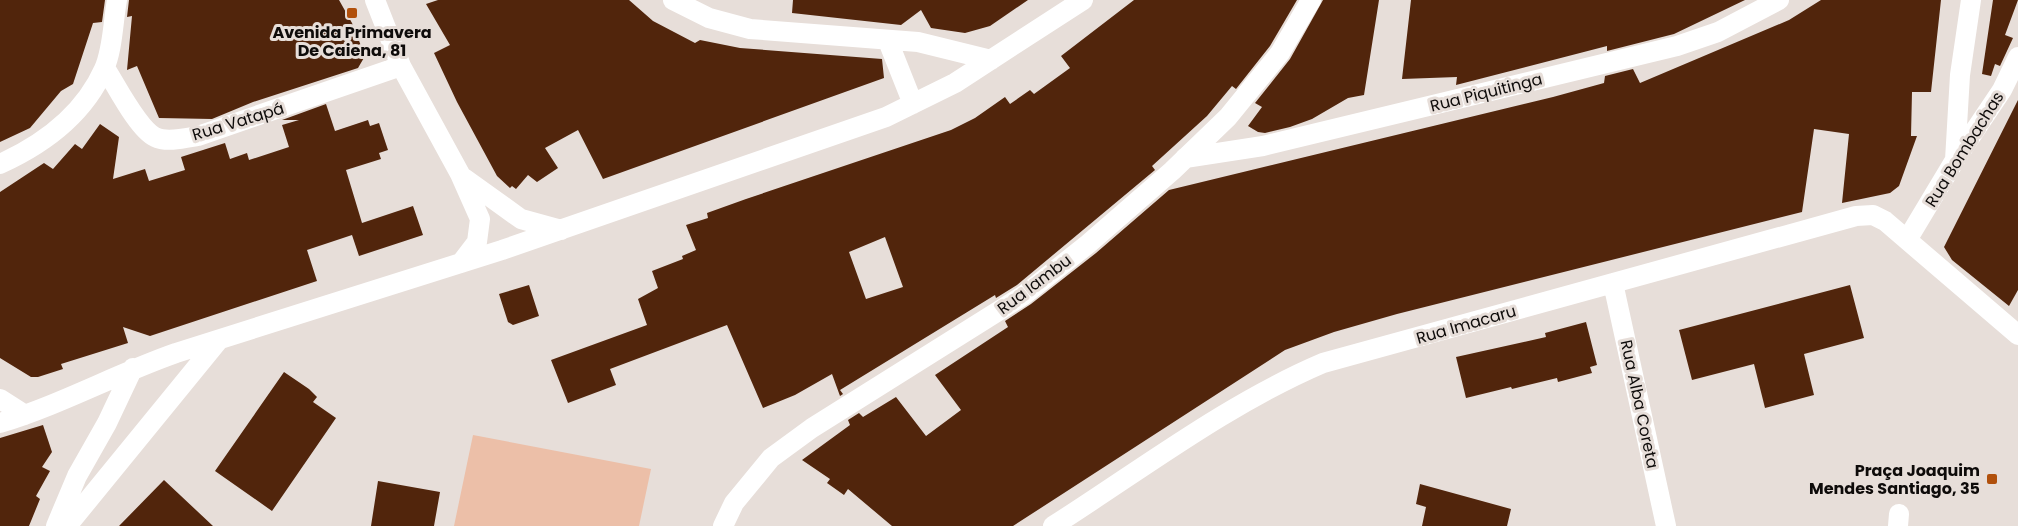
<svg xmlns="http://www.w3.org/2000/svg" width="2018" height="526" viewBox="0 0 2018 526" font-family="Poppins,sans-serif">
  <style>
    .green { fill: #ecbfa8 }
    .building { fill: #51250c; fill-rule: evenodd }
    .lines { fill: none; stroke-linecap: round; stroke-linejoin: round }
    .minor { stroke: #fff; stroke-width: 20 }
    .poi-dot { fill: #b1500c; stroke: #e7ded9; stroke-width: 2 }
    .labels { text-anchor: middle; stroke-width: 6; stroke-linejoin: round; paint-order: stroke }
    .poi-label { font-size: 16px; font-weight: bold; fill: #0e0b0a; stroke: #e7ded9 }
    .street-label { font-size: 16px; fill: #0e0b0a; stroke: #e7ded9 }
  </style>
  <rect width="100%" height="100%" fill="#e7ded9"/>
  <path class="green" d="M473 435 651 469 639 526H454Z"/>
  <path class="building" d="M0 0H105L102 22 93 23 73 84 61 91 30 128 0 142Z
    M129 0H339L352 23 365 56 358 68 253 102 212 119 159 118 137 66 127 70 132 16 127 17Z
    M438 0H629L653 21 695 43 700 40 740 48 882 59 884 78 603 179 578 130 545 148 558 168 537 182 528 175 516 189 512 186 510 188 497 176 457 102 434 53 450 45 426 4Z
    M793 0H1028L990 26 965 33 931 28 921 10 901 25 792 13Z
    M1134 0H1297L1270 46 1236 89 1232 86 1207 116 1152 166 1155 170 1017 285 996 298 995 295 840 390 843 394 840 396 832 374 795 395 763 408 727 325 610 369 616 385 568 403 551 360 647 325 638 299 658 288 652 271 683 259 682 256 696 250 686 225 708 218 707 213 746 199 951 130 975 118 1005 97 1010 104 1030 90 1034 94 1070 68 1061 56ZM885 237 903 287 866 299 849 252Z
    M1323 0H1379L1364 95 1348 98 1312 119 1290 127 1265 133 1258 132 1248 126 1262 107 1255 103 1290 59Z
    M1411 0H1745L1674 34 1607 51V46L1456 85 1457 77 1402 79Z
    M1821 0H1941L1931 92H1912L1911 136H1917L1899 186 1890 193 1842 203 1849 134 1814 129 1802 212 1397 314 1334 332 1285 350 1013 526H892L848 489 844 495 827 483 830 479 802 460 850 425 848 420 859 413 863 417 896 397 926 436 961 410 935 375 1008 327 1005 321 1031 304 1096 253 1169 190 1553 97 1604 83 1605 76 1633 69 1640 83 1789 20Z
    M1993 0H2018L2005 35 2013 38 2000 66 1995 64 1991 76 1982 74Z
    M2018 100V290L2009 306 1952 260 1944 247Z
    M326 104 335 131 368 120 370 126 379 123 388 150 379 153 381 159 346 170 362 223 413 206 423 235 359 256 352 235 307 250 317 281 150 336 123 327 128 343 61 364 63 369 38 377H31L0 358V192L44 163 53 169 75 144 82 149 100 124 119 137 113 179 145 169 149 181 185 170 181 157 225 143 230 159 247 153 249 160 289 147 282 125 299 120H282Z
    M529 285 539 316 513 325 508 322 499 294Z
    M1850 285 1864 338 1804 354 1814 395 1765 408 1754 364 1692 380 1679 330Z
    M1586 322 1597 365 1590 367 1592 373 1558 382 1557 378 1512 389 1511 387 1466 398 1456 357 1546 337 1545 333Z
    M284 372 309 389 317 397 313 402 336 418 272 511 215 471Z
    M43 425 52 452 42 467 50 471 36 496 40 499 29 526H0V438Z
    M164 480 213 526H119Z
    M378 481 440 492 434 526H371Z
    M1420 484 1511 509 1507 526H1422L1426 507 1416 504Z"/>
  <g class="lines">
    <path class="minor" d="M375 0 401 66 460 174 480 219 477 242 461 263
      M673 0 709 18 750 29 918 42 991 60
      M888 41 913 104
      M105 68C116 85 138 129 155 137 167 143 186 138 198 136L401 66
      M1185 158 1263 146 1677 46 1718 32 1779 0
      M1955 160 1960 75 1971 0
      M0 164C44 144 84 114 104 69 113 49 113 21 117 0
      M464 178 521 219 561 230
      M1907 240 1955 160 2002 90 2018 57
      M1613 283 1666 526
      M0 399 25 415
      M0 423C60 405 116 374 176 353L502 250 886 117 955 83 1083 0
      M56 526 77 476 107 423 133 368
      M67 526 218 341
      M723 526 734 503 771 458 812 428 1024 295 1088 244 1172 171 1228 117 1280 53 1311 0
      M1053 526C1141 470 1227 404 1323 363L1856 216 1873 215 1885 221 2018 335
      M1898 526 1899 514"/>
  </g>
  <g class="poi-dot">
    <rect x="346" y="7" width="12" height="12" rx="3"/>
    <rect x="1986" y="473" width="12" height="12" rx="3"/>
  </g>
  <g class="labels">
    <g class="poi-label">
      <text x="352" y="38">Avenida Primavera<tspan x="352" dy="18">De Caiena, 81</tspan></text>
      <text x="1980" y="476" text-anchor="end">Praça Joaquim<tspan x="1980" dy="18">Mendes Santiago, 35</tspan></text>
    </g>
    <g class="street-label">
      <text transform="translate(1486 92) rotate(-14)" y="6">Rua Piquitinga</text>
      <text transform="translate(238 121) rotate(-17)" y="6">Rua Vatapá</text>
      <text transform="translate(1964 149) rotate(-58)" y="6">Rua Bombachas</text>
      <text transform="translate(1034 284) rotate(-37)" y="6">Rua Iambu</text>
      <text transform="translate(1466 324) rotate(-16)" y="6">Rua Imacaru</text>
      <text transform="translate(1640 404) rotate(78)" y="6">Rua Alba Coreta</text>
    </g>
  </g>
</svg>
